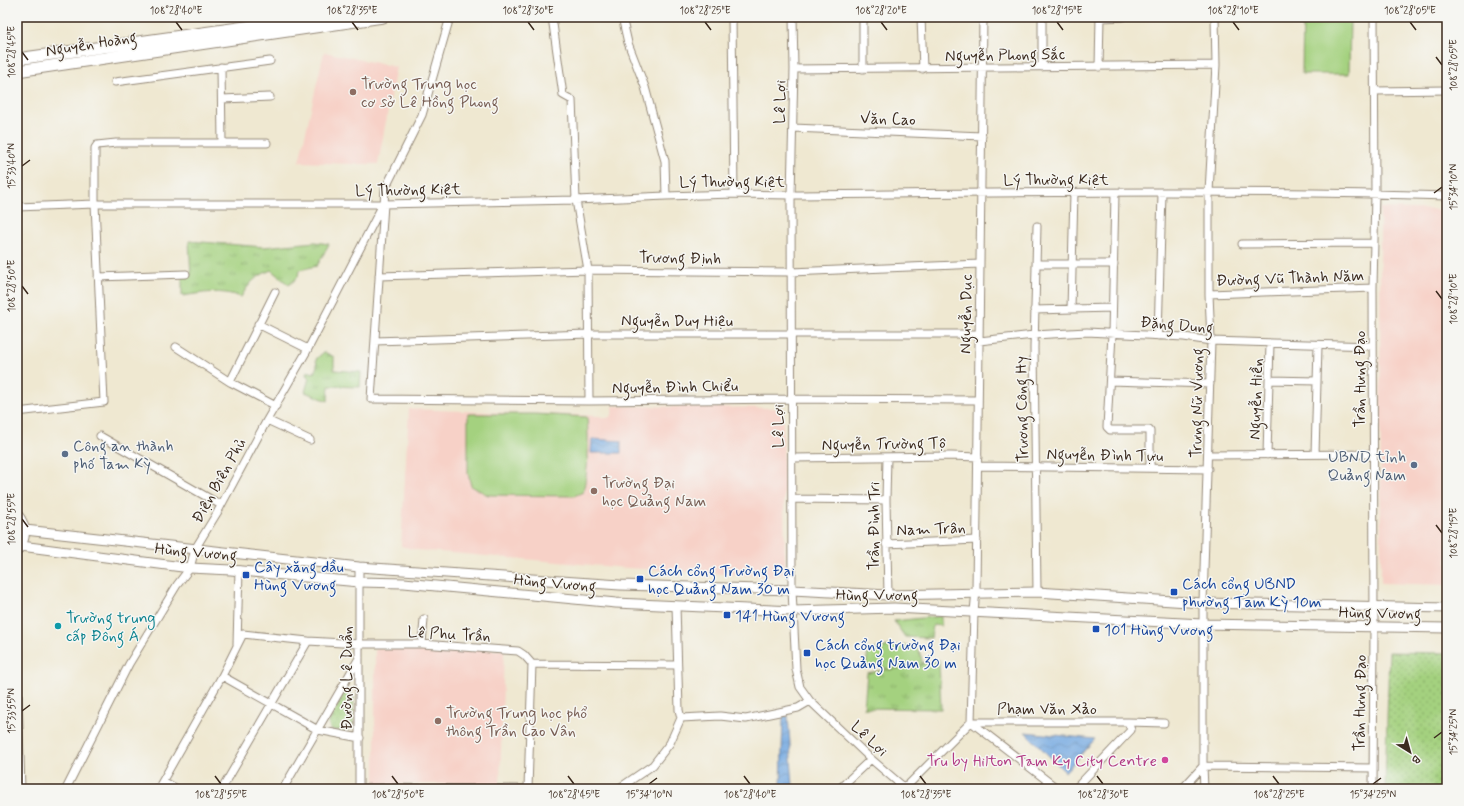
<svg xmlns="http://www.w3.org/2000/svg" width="1464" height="806" viewBox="0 0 1464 806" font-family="Mynerve,sans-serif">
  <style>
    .built { fill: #f7d1c7 }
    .grass { fill: url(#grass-tufts); stroke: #707e4e }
    .park { fill: url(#park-dots); stroke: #707e4e }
    .pitch { fill: #a4d17f; stroke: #707e4e }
    .water { fill: url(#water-waves); stroke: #576980 }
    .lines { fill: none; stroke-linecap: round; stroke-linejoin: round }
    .minor-casing { stroke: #958978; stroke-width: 9 }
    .major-casing { stroke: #958978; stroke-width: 11 }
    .highway-casing { stroke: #958978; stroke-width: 13 }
    .minor { stroke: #fff; stroke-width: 7 }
    .major { stroke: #fff; stroke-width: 9 }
    .highway { stroke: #fff; stroke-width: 11 }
    .ticks { fill: none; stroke: #3b2a1e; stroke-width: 1.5 }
    .education-dot { fill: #8d6e63; stroke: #f6f6f2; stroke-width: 1.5 }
    .service-dot { fill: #5c6f8a; stroke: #f6f6f2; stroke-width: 1.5 }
    .transit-dot { fill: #1a4fb4; stroke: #f6f6f2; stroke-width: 1.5 }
    .culture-dot { fill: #0f9aa8; stroke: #f6f6f2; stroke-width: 1.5 }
    .hotel-dot { fill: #d1479c; stroke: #f6f6f2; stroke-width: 1.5 }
    .labels { text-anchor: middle; stroke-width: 3; stroke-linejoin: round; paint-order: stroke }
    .street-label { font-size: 16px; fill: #3b2a1e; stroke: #f6f6f2 }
    .education-label { font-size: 16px; fill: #785e54; stroke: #f6f6f2; text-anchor: start }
    .service-label { font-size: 16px; fill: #4e5e75; stroke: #f6f6f2; text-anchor: start }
    .transit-label { font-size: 16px; fill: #164399; stroke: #f6f6f2; text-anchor: start }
    .culture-label { font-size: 16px; fill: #0d838f; stroke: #f6f6f2; text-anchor: start }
    .hotel-label { font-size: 16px; fill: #b23c85; stroke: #f6f6f2; text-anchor: end }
    .neatline { fill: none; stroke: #3b2a1e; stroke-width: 1.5 }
    .ticks-label { font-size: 10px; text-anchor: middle; fill: #3b2a1e }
  </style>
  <defs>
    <pattern id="grass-tufts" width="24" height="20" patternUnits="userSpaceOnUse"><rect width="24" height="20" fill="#a4d17f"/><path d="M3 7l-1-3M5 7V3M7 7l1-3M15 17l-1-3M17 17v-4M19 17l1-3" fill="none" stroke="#87aa67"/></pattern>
    <pattern id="park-dots" width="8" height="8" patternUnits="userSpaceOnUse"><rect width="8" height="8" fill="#a4d17f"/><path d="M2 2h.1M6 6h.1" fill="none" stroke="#87aa67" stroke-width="1.8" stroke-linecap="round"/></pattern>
    <pattern id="water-waves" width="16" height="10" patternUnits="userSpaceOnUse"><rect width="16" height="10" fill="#73a8e1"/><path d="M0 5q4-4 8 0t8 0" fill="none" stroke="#6089b6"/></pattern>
  </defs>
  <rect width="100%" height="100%" fill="#f6f6f2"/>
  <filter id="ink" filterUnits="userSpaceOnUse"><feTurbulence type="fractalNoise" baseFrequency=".025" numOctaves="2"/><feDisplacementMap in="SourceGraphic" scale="8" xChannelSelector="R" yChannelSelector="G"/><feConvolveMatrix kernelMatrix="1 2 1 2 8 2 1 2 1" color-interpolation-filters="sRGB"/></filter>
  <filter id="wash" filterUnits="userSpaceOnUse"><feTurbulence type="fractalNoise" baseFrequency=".012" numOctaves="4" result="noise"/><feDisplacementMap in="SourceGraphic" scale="16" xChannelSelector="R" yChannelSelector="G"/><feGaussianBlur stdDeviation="0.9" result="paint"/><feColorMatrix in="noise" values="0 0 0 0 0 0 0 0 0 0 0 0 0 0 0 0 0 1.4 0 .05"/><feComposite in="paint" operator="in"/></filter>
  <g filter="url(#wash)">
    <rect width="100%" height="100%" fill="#efe8d1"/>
    <path class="built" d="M324 52 396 67 378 164H354L299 162Z
      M1380 208 1447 210V585L1381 583Z
      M613 406 774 408 780 411 783 416 785 572 775 577 627 568 417 550 401 546 409 409 599 416 605 418H608L612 415Z
      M375 648 504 650 500 784H375Z"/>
    <path class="grass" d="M189 241 264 247 315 242 329 244 317 266 299 270 298 277 289 285 271 270C255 277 250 282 241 297 220 289 203 293 182 296V277L191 275Z
      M324 352 334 357V370L361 372 360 387 329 386 328 401 305 392 309 378 306 375 307 371 314 373 317 366 316 359Z
      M941 616V626L933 625 931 638 905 637 894 621Z
      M939 660 941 709 864 708 867 673Z"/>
    <path class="park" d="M1389 652 1447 653V789H1385Z
      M350 692 354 697 353 725 347 731 331 730 328 723 344 693Z"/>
    <path class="pitch" d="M1303 17H1350L1349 74H1302Z
      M468 414H534L587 417C589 443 589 467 583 492L574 496 488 495 471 486 468 473Z
      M889 646C906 646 922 641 922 665L889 670 881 666H866L868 651Z"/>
    <path class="water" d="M592 439 621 441V453H591Z
      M783 716H788L793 786H781Z
      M1025 732 1095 739 1065 772Z"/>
  </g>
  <g filter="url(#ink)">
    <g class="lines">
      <defs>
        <path id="minor" d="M450 17 422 115 385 189 371 399 589 401 791 399 978 400
          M552 17 563 95 572 100 576 200 588 270 589 401
          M732 17 734 194
          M793 17 794 69 791 195 792 590 796 669 800 687 810 701 871 759 906 789
          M863 17V69
          M921 17 923 69
          M983 17 976 590 974 612 971 722 1058 789
          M1100 18 1123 17
          M623 21 628 43 645 87 665 161 666 196
          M221 67 222 143
          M1042 67V17
          M1099 67 1100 17
          M794 69 1216 65
          M115 82 270 61
          M1375 91 1447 90
          M222 99 270 97
          M793 128 982 136
          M1115 193 1112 334 1107 427 1110 430H1149L1150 431V468
          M17 207 95 204H383L576 200 666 196 734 194 791 195C1009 193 1228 189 1447 196
          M1037 226 1034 348 1037 592
          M1242 244 1374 243
          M1036 264H1114
          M379 276 588 270 791 272 980 264
          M98 277 186 274
          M1209 294 1373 288
          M1071 309 1074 193
          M1034 310 1112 308
          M258 324 308 349
          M1158 336 1162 193
          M375 341 589 334H979
          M979 341 1034 335 1087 332 1184 337 1211 341 1373 346
          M176 347 230 382 276 406
          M1269 380 1317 381
          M1110 381 1210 384
          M230 382 275 292
          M17 412 104 402 95 204V148L97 145 116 143H267
          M267 420 310 440
          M100 436 221 505
          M1315 454 1318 346
          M1209 455 1373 454
          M1267 455 1270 343
          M887 457 886 500 888 595
          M792 458 951 456 978 457
          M978 466 1208 469
          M792 499 886 500
          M886 544 977 540
          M359 567V789
          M676 606 679 710 681 718
          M237 644 239 570
          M422 644 424 619
          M532 664 677 665
          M222 676 318 730 360 738
          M681 718 720 716 746 719 798 708 810 701
          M1128 722 1164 723
          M1203 766 1373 768
          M163 781 177 789
          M359 788 528 789
          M905 788 971 722H1128L1131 730 1075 789
          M66 789 129 664 177 585 190 568 195 549 217 513 267 420 308 349 381 208
          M158 789 222 676 243 634 308 641
          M222 789 308 641 360 644H422L504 650 518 651 524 655 532 664
          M283 789 359 658
          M528 789 532 664
          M618 789 653 765 670 743 681 718
          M839 789 871 759
          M1182 789 1203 766
          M1204 789 1203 766V603L1211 341 1209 294V192L1216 65 1215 17
          M1373 789 1374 627 1373 288 1375 193 1374 17"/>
        <path id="major" d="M17 514C27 526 27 539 17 551
          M25 530 359 567 620 585 792 590 888 595 1037 592 1203 603 1447 608
          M21 546 190 568 231 570 359 582 404 583 616 603 793 611 894 608 1202 624 1447 628
          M17 695 20 789"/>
        <path id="highway" d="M17 59 317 17
          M17 71 383 17"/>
      </defs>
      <use href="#minor" class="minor-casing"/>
      <use href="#major" class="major-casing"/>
      <use href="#highway" class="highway-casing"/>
      <use href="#minor" class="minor"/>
      <use href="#major" class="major"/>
      <use href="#highway" class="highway"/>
    </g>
  </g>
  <path class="ticks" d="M176 22 182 30M352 22 358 30M528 22 534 30M705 22 711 30M881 22 887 30M1057 22 1063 30M1233 22 1239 30M1410 22 1416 30M22 52 28 60M1436 57 1442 65M22 166 30 160M1434 193 1442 187M22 286 28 294M1436 291 1442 299M22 519 28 527M1436 525 1442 533M22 711 30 705M1434 738 1442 732M215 776 221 784M392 776 398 784M568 776 574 784M744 776 750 784M920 776 926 784M1097 776 1103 784M1273 776 1279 784M649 784 657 778M1373 784 1381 778"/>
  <g class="education-dot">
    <circle cx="353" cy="92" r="4"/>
    <circle cx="594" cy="491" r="4"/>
    <circle cx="438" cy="721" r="4"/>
  </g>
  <g class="service-dot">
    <circle cx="65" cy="454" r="4"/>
    <circle cx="1414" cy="465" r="4"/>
  </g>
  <g class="transit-dot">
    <rect x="242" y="571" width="8" height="8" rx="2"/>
    <rect x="636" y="575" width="8" height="8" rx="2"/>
    <rect x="1170" y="588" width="8" height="8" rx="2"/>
    <rect x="723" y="611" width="8" height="8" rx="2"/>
    <rect x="1092" y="625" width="8" height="8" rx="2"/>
    <rect x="803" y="649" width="8" height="8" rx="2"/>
  </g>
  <circle class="culture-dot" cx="58" cy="626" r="4"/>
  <circle class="hotel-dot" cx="1165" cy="760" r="4"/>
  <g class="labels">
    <g class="street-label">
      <text transform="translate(91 43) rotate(-9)" y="6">Nguyễn Hoàng</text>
      <text transform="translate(1005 54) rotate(-1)" y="6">Nguyễn Phong Sắc</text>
      <text transform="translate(779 102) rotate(-89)" y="6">Lê Lợi</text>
      <text transform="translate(888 118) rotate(2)" y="6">Văn Cao</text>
      <text x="1056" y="185">Lý Thường Kiệt</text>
      <text x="732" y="187">Lý Thường Kiệt</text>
      <text transform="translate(408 189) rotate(-1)" y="6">Lý Thường Kiệt</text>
      <text transform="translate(680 257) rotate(1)" y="6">Trương Định</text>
      <text transform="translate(1290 277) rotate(-2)" y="6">Đường Vũ Thành Năm</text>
      <text transform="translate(965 314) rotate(-89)" y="6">Nguyễn Dục</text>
      <text x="677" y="326">Nguyễn Duy Hiệu</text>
      <text transform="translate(1177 324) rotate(5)" y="6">Đặng Dung</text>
      <text transform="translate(1359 379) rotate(-90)" y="6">Trần Hưng Đạo</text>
      <text transform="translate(675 386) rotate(-1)" y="6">Nguyễn Đình Chiểu</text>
      <text transform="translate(1255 399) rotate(-88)" y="6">Nguyễn Hiền</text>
      <text transform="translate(1196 403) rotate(-89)" y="6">Trưng Nữ Vương</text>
      <text transform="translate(1021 409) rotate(-91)" y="6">Trương Công Hy</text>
      <text transform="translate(777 426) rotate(-90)" y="6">Lê Lợi</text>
      <text transform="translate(884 443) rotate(-1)" y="6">Nguyễn Trường Tộ</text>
      <text transform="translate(1105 454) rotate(1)" y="6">Nguyễn Đình Tựu</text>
      <text transform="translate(218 480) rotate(-61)" y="6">Điện Biên Phủ</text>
      <text transform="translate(873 526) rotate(-90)" y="6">Trần Đình Tri</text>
      <text transform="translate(931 528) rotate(-2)" y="6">Nam Trân</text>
      <text transform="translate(196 551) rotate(5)" y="6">Hùng Vương</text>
      <text transform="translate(555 582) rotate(5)" y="6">Hùng Vương</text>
      <text x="877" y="600">Hùng Vương</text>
      <text transform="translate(1380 612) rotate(1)" y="6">Hùng Vương</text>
      <text transform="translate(449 633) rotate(3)" y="6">Lê Phụ Trần</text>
      <text transform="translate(346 678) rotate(-90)" y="6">Đường Lê Duẩn</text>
      <text transform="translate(1359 703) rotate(-89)" y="6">Trần Hưng Đạo</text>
      <text x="1047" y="714">Phạm Văn Xảo</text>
      <text transform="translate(870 738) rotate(43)" y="6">Lê Lợi</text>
    </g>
    <g class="education-label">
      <text x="361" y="89">Trường Trung học<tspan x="361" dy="18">cơ sở Lê Hồng Phong</tspan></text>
      <text x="602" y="488">Trường Đại<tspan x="602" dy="18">học Quảng Nam</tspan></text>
      <text x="446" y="718">Trường Trung học phổ<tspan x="446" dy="18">thông Trần Cao Vân</tspan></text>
    </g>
    <g class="service-label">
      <text x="73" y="451">Công an thành<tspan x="73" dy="18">phố Tam Kỳ</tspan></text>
      <text x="1406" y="462" text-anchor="end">UBND tỉnh<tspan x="1406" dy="18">Quảng Nam</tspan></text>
    </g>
    <g class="transit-label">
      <text x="254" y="572">Cây xăng dầu<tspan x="254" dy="18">Hùng Vương</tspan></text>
      <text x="648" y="576">Cách cổng Trường Đại<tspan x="648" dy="18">học Quảng Nam 30 m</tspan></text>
      <text x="1182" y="589">Cách cổng UBND<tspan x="1182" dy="18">phường Tam Kỳ 10m</tspan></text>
      <text x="735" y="621">141 Hùng Vương</text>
      <text x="1104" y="635">101 Hùng Vương</text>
      <text x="815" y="650">Cách cổng trường Đại<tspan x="815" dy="18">học Quảng Nam 30 m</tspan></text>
    </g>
    <g class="culture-label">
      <text x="66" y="623">Trường trung<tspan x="66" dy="18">cấp Đông Á</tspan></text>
    </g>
    <g class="hotel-label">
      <text x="1157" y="766">Tru by Hilton Tam Ky City Centre</text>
    </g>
  </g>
  <rect width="1464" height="806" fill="none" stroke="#f6f6f2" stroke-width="44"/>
  <g transform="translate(1410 752) rotate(143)" stroke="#f6f6f2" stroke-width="3" paint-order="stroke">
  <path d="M0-3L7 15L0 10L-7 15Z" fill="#3b2a1e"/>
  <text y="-6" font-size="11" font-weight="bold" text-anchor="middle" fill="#3b2a1e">B</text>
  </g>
  <rect x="22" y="22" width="1420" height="762" class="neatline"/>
  <g class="ticks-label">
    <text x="176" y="14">108°28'40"E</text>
    <text x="352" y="14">108°28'35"E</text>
    <text x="528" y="14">108°28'30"E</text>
    <text x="705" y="14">108°28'25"E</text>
    <text x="881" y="14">108°28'20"E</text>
    <text x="1057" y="14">108°28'15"E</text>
    <text x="1233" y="14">108°28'10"E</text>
    <text x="1410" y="14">108°28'05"E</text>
    <text transform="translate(11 52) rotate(-90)" y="4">108°28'45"E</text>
    <text transform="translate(1453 65) rotate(-90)" y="4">108°28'05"E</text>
    <text transform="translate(11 166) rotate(-90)" y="4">15°33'40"N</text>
    <text transform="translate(1453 187) rotate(-90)" y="4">15°34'10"N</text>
    <text transform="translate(11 286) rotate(-90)" y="4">108°28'50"E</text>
    <text transform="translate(1453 299) rotate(-90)" y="4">108°28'10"E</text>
    <text transform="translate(11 519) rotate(-90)" y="4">108°28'55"E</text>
    <text transform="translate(1453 533) rotate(-90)" y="4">108°28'15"E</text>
    <text transform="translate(11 711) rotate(-90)" y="4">15°33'55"N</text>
    <text transform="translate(1453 732) rotate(-90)" y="4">15°34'25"N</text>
    <text x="221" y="798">108°28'55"E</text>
    <text x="398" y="798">108°28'50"E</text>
    <text x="574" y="798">108°28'45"E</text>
    <text x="649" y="798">15°34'10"N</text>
    <text x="750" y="798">108°28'40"E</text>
    <text x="926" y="798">108°28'35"E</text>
    <text x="1103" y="798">108°28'30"E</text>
    <text x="1279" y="798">108°28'25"E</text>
    <text x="1373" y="798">15°34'25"N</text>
  </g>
</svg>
